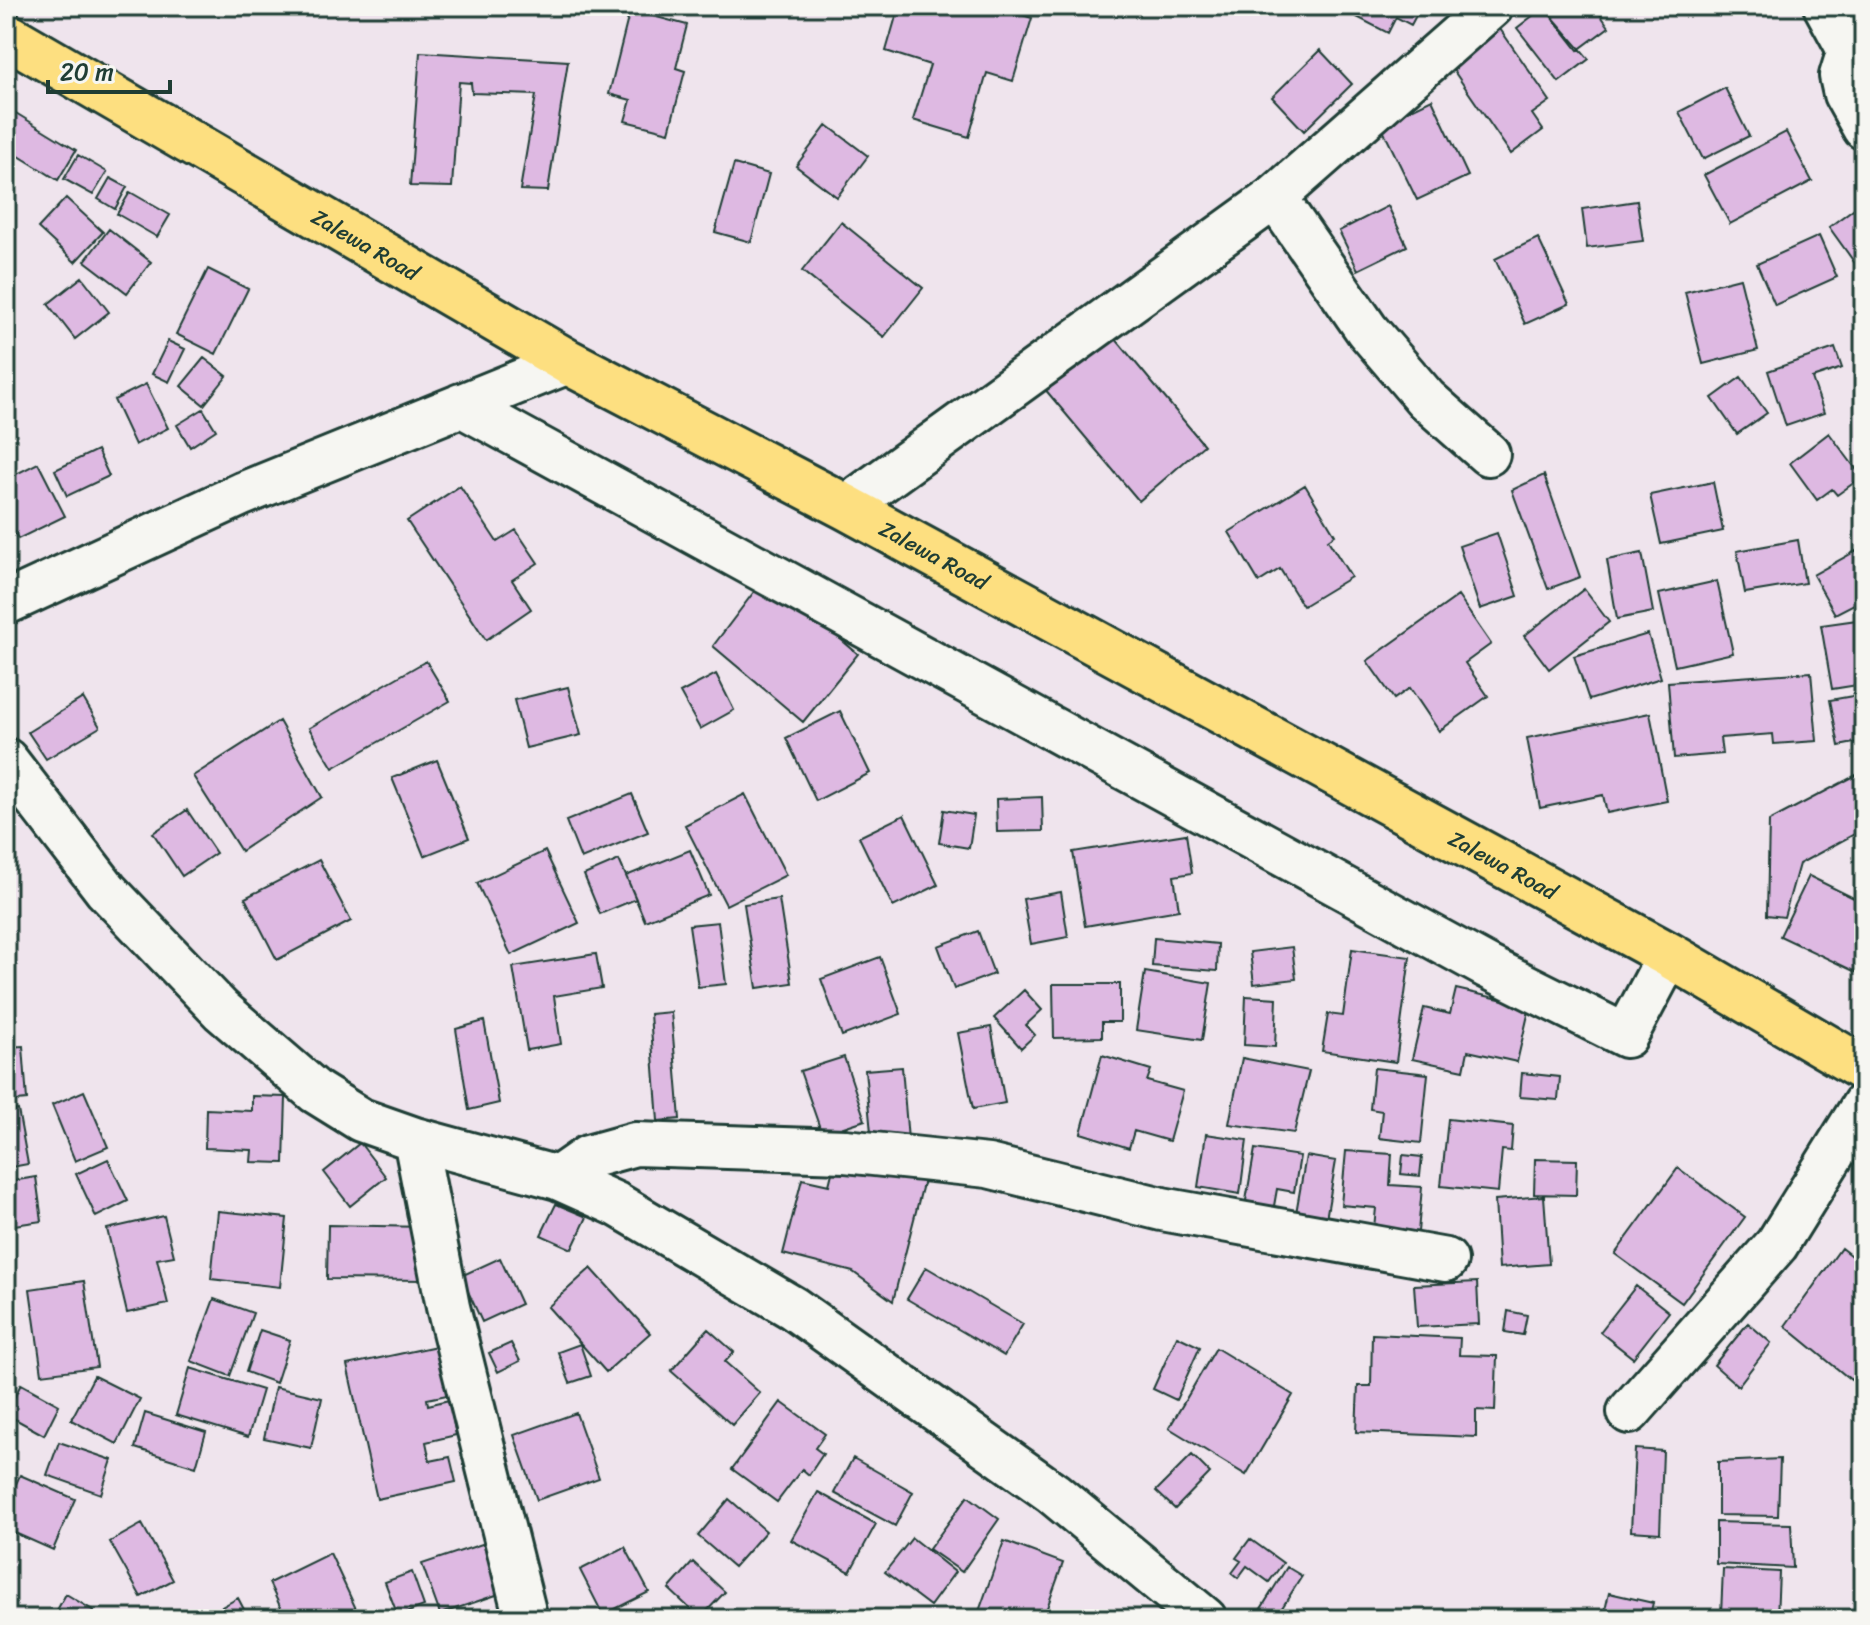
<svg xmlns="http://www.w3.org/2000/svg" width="1870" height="1625" viewBox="0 0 1870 1625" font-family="Sriracha,sans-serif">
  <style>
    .building { fill: #deb9e2; stroke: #1f3d34; stroke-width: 2 }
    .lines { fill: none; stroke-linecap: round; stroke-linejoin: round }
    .minor-casing { stroke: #1f3d34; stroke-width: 48 }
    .trunk-casing { stroke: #1f3d34; stroke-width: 50 }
    .minor { stroke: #f6f6f2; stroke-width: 42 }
    .trunk { stroke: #fddf80; stroke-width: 44 }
    .labels { text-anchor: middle; stroke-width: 8; stroke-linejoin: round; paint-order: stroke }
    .street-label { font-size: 22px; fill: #1f3d34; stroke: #f6f6f2 }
  </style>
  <rect width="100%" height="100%" fill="#efe4ed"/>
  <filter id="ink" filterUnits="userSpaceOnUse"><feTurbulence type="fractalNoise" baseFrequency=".0125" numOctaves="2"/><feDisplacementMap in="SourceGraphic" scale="16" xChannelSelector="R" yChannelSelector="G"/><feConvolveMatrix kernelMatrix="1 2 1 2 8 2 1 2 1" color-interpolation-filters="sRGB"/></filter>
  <g filter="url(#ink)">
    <path class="building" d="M899 6H937L964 14 966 6H993L1032 18 1013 81 987 73 969 137 913 120 930 65 886 51Z
      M1360 6H1421L1411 25 1396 17 1388 33 1355 16Z
      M1594 6 1609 27 1578 50 1544 7Z
      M1850 6H1864V32Z
      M1544 7 1589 59 1559 82 1517 28Z
      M630 10 687 25 676 68 685 71 669 132 625 121 631 100 609 94Z
      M1498 26 1550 101 1532 114 1543 130 1511 154 1447 61Z
      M1320 50 1352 84 1304 131 1272 97Z
      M420 52 568 61 548 191 520 190 536 95 472 93 471 83 459 82 452 187 410 186Z
      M1725 88 1749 136 1703 159 1679 112Z
      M1432 99 1468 176 1417 200 1380 124Z
      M6 107 76 150 58 180 6 148Z
      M827 125 868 156 837 197 796 166Z
      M1786 132 1812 181 1730 224 1704 175Z
      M78 155 107 172 93 195 64 179Z
      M734 164 769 174 751 242 715 232Z
      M110 178 127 187 115 209 98 199Z
      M130 192 170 215 157 237 117 214Z
      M66 198 103 232 75 262 38 228Z
      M1637 201 1643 241 1587 248 1582 209Z
      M1864 201V261L1857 266 1829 227Z
      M1388 206 1407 246 1358 270 1339 231Z
      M841 222 923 288 884 337 802 271Z
      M109 229 151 262 127 293 85 261Z
      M1819 236 1837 277 1775 305 1757 264Z
      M1538 238 1569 304 1525 324 1495 259Z
      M208 269 248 289 216 354 176 334Z
      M82 277 109 312 75 339 48 304Z
      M1740 278 1758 350 1703 364 1685 292Z
      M1110 332 1204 445 1139 501 1044 388Z
      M168 341 185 349 169 382 152 374Z
      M1835 348 1842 368 1812 378 1824 413 1786 426 1768 371Z
      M204 358 227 376 204 405 181 386Z
      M1741 377 1767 413 1737 434 1712 398Z
      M146 384 168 428 135 445 114 400Z
      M203 409 216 430 190 447 177 425Z
      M1829 433 1862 477 1837 495 1832 489 1817 500 1790 463Z
      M97 450 109 476 67 496 55 470Z
      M38 463 65 516 18 539 6 515V479Z
      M1544 475 1580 577 1548 589 1512 490Z
      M1713 482 1723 531 1661 544 1650 495Z
      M1305 485 1335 535 1328 540 1351 577 1303 606 1280 569 1259 582 1229 532Z
      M460 486 497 542 516 530 538 563 512 580 531 609 486 640 407 521Z
      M1497 533 1518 596 1480 609 1459 546Z
      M1798 540 1805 583 1745 593 1737 551Z
      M1856 551 1864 567V599L1835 614 1813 575Z
      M1642 553 1653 612 1617 619 1607 560Z
      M766 576 858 654 803 722 713 646Z
      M1717 581 1733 653 1675 666 1659 594Z
      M1584 589 1609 622 1549 669 1524 636Z
      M1458 596 1491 644 1465 663 1488 696 1439 731 1410 688 1394 699 1367 661Z
      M1864 619V684L1832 689 1821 625Z
      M1648 634 1661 678 1589 700 1574 656Z
      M426 661 450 701 333 768 309 728Z
      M1811 672 1817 741 1774 744 1773 734 1720 738 1722 754 1674 758 1668 682Z
      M716 674 734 710 700 729 680 693Z
      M568 687 581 735 526 748 514 700Z
      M1864 694V741L1839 746 1830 700Z
      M83 698 100 727 46 759 28 732Z
      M840 711 870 773 816 801 786 738Z
      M1650 713 1667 801 1607 813 1603 795 1540 808 1527 738Z
      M279 721 322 797 241 851 193 776Z
      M437 760 469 838 424 856 392 778Z
      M1864 771V829L1799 864 1784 917 1767 915 1769 821Z
      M632 794 648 832 581 859 566 821Z
      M745 794 786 875 726 905 685 825Z
      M1042 797 1043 831 997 832 996 799Z
      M187 810 216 853 182 876 153 833Z
      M944 810 974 815 969 848 939 843Z
      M904 815 938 885 893 907 859 837Z
      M1186 834 1192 873 1174 876 1179 910 1085 926 1073 852Z
      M690 850 709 895 645 921 626 876Z
      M545 851 579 923 511 955 477 883Z
      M319 860 351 921 277 960 245 898Z
      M619 860 636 899 600 914 584 875Z
      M1809 876 1864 903V976L1780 936Z
      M1061 892 1068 937 1031 944 1023 899Z
      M779 899 792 983 757 988 744 904Z
      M718 922 726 984 698 987 689 925Z
      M978 931 994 974 954 989 938 946Z
      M1154 938 1218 944 1217 971 1152 966Z
      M1292 947 1296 979 1254 984 1250 952Z
      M1352 949 1410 957 1396 1062 1322 1051 1328 1014 1343 1016Z
      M596 954 602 988 554 996 561 1044 527 1050 513 967Z
      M880 957 901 1014 842 1036 821 979Z
      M1145 972 1211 983 1202 1040 1136 1030Z
      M1053 984H1120V1022H1102V1037L1054 1038Z
      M1456 989 1530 1006 1517 1062 1468 1051 1464 1070 1412 1059 1424 1008 1450 1014Z
      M1024 990 1042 1010 1026 1025 1035 1035 1021 1048 994 1018Z
      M1246 996 1277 998 1275 1047 1244 1045Z
      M671 1012 680 1119 658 1121 650 1014Z
      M484 1021 499 1103 469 1110 456 1029Z
      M991 1027 1005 1103 973 1109 958 1033Z
      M23 1046 27 1100 6 1102V1047Z
      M1102 1055 1151 1070 1147 1081 1183 1091 1169 1141 1134 1131 1129 1148 1081 1133Z
      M844 1057 865 1120 822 1134 800 1071Z
      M1242 1058 1309 1071 1294 1133 1229 1124Z
      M902 1067 908 1140 872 1143 865 1070Z
      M1374 1068 1428 1074 1421 1143 1379 1138 1382 1111 1370 1109Z
      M1522 1073 1560 1077 1558 1100 1520 1097Z
      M84 1091 108 1147 75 1161 52 1105Z
      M252 1096 286 1097 284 1163 251 1162 252 1150 205 1148 206 1109 252 1111Z
      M18 1110 28 1164 6 1168V1112Z
      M1448 1119 1513 1126 1511 1151 1502 1150 1498 1192 1441 1186Z
      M1206 1134 1247 1140 1240 1194 1198 1187Z
      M360 1143 386 1177 350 1206 324 1172Z
      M1255 1149 1300 1156 1294 1192 1277 1189 1272 1217 1244 1212Z
      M1346 1151 1392 1154 1390 1185 1422 1187 1418 1232 1374 1228 1376 1208 1341 1205Z
      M1403 1155 1422 1157 1420 1176 1401 1174Z
      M1306 1156 1336 1161 1326 1219 1296 1213Z
      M836 1157 924 1180 893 1301 853 1272 783 1254 802 1179 829 1185Z
      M108 1159 128 1201 96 1217 76 1174Z
      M1535 1159 1577 1160 1576 1195 1534 1194Z
      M1678 1168 1745 1217 1682 1303 1615 1254Z
      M36 1177 42 1221 7 1226 6 1182Z
      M1544 1196 1549 1264 1499 1268 1495 1200Z
      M556 1204 587 1217 572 1249 541 1235Z
      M218 1211 287 1218 280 1287 211 1279Z
      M164 1216 174 1256 157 1259 168 1304 127 1313 107 1229Z
      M328 1225 425 1227 424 1280 327 1279Z
      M1841 1248 1864 1266V1363L1851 1380 1785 1326Z
      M500 1258 521 1304 482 1322 461 1276Z
      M926 1267 1023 1324 1004 1356 907 1299Z
      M591 1268 650 1333 606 1372 548 1307Z
      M84 1281 97 1367 42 1374 30 1289Z
      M1477 1282 1479 1324 1417 1327 1414 1285Z
      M1636 1286 1669 1312 1633 1358 1600 1332Z
      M214 1299 253 1313 230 1376 191 1361Z
      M1508 1311 1527 1315 1523 1335 1505 1332Z
      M1748 1323 1771 1343 1738 1386 1714 1365Z
      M708 1329 734 1352 725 1362 760 1393 732 1425 671 1371Z
      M260 1330 290 1340 276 1383 246 1372Z
      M1372 1334 1460 1338 1459 1355 1497 1356 1495 1411 1476 1410V1437L1356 1432 1358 1386H1371Z
      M1177 1336 1200 1347 1176 1400 1153 1389Z
      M511 1343 520 1361 498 1372 489 1353Z
      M446 1344 457 1393 427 1399 428 1405 449 1400 456 1435 426 1442 430 1461 450 1457 456 1482 377 1499 347 1365Z
      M580 1344 591 1376 570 1383 558 1352Z
      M1216 1348 1293 1395 1246 1475 1169 1428Z
      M190 1368 262 1390 248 1437 176 1415Z
      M94 1376 140 1399 117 1444 71 1420Z
      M21 1384 59 1405 44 1435 6 1414Z
      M275 1387 322 1398 311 1448 264 1438Z
      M781 1402 825 1434 815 1448 823 1454 809 1475 802 1469 777 1502 732 1469Z
      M145 1413 206 1432 196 1467 135 1448Z
      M576 1413 599 1478 537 1500 514 1435Z
      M59 1442 112 1460 101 1494 47 1475Z
      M1635 1449 1663 1451 1660 1533 1631 1531Z
      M1192 1455 1210 1473 1175 1509 1156 1491Z
      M853 1458 913 1492 895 1526 834 1493Z
      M1780 1459 1778 1516 1718 1515V1462Z
      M20 1475 75 1499 53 1550 6 1529V1506Z
      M818 1492 876 1524 850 1572 791 1540Z
      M968 1496 999 1519 962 1572 929 1549Z
      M729 1499 766 1531 734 1567 698 1536Z
      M1716 1522 1791 1524 1793 1568 1716 1564Z
      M142 1524 173 1580 141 1597 110 1542Z
      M912 1538 955 1572 930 1606 885 1572Z
      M1250 1539 1283 1563 1269 1582 1247 1566 1238 1578 1232 1573 1241 1561 1236 1558Z
      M1004 1541 1063 1563 1043 1619 977 1617Z
      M485 1543 502 1593 440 1614 422 1564Z
      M625 1547 649 1592 603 1615 580 1570Z
      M330 1553 357 1611 340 1619H286L269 1583Z
      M693 1562 725 1592 700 1618 669 1589Z
      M1287 1567 1302 1576 1275 1619H1271L1259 1612Z
      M1723 1569 1779 1572 1777 1617 1721 1614Z
      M412 1572 424 1606 398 1616 385 1582Z
      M1609 1593 1653 1603 1649 1619H1603Z
      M66 1594 94 1611 90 1619H52Z
      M238 1598 249 1619H226L220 1608Z"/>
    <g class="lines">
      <defs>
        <path id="minor" d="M1825 6 1849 50 1841 76 1845 94 1864 128
          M1275 197 1367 330 1426 399 1488 454
          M461 405 1488 967 1626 1036 1669 955
          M846 507 1275 197 1492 6
          M6 603 242 494 568 362
          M6 760 106 890 221 1010 316 1092 361 1120 415 1139 558 1178 616 1204 793 1308 1053 1493 1205 1619
          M415 1139 448 1307 526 1619
          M558 1178 588 1157 635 1144 845 1151 988 1166 1162 1209 1446 1260
          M1629 1412 1777 1244 1864 1104"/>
        <g id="trunk">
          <path id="s1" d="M6 35 568 362 846 507 1669 955 1864 1069"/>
        </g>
      </defs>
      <use href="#minor" class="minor-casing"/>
      <use href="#trunk" class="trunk-casing"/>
      <use href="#minor" class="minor"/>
      <use href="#trunk" class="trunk"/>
    </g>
  </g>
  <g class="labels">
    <g class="street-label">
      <text dy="8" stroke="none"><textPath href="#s1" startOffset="416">Zalewa Road</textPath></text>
      <text dy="8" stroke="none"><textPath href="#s1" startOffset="1064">Zalewa Road</textPath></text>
      <text dy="8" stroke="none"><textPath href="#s1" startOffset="1712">Zalewa Road</textPath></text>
    </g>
  </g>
  <rect width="1870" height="1625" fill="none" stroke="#f6f6f2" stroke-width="32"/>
  <rect x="16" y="16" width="1838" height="1593" fill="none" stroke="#1f3d34" stroke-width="3" filter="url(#ink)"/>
  <path d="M48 80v12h122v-12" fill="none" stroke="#1f3d34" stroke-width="4"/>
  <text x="60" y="80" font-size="24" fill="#1f3d34" stroke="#f6f6f2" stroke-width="6" paint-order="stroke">20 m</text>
</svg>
